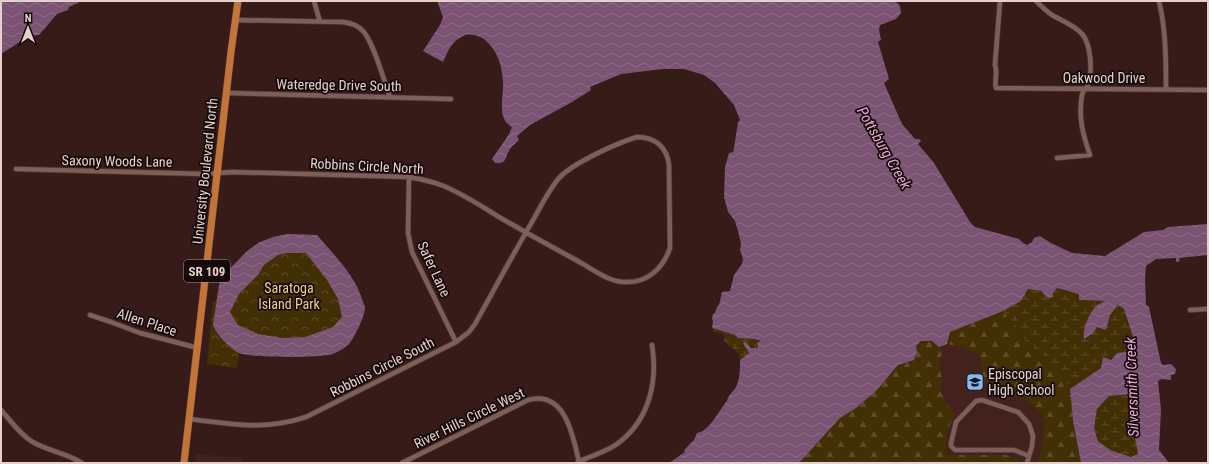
<svg xmlns="http://www.w3.org/2000/svg" width="1209" height="464" viewBox="0 0 1209 464" font-family="'Roboto Condensed',sans-serif">
  <style>
    .built { fill: #43221e }
    .forest { fill: url(#forest-firs) }
    .wetland { fill: url(#wetland-marsh) }
    .park { fill: url(#park-crowns) }
    .water { fill: url(#water-waves); fill-rule: evenodd }
    .lines { fill: none; stroke-linecap: round; stroke-linejoin: round }
    .street-casing { stroke: #4c3634; stroke-width: 6 }
    .primary-casing { stroke: #4c3634; stroke-width: 8 }
    .street { stroke: #7e5e59; stroke-width: 4.5 }
    .primary { stroke: #c27439; stroke-width: 7 }
    .labels { text-anchor: middle; stroke-width: 3.5; stroke-linejoin: round; paint-order: stroke }
    .shield { fill: #150908; stroke: #a69593; stroke-width: 1 }
    .shield-label { font-size: 13px; font-weight: bold; fill: #e4d1ce }
    .street-label { font-size: 14px; fill: #e4d1ce; stroke: #150908 }
    .park-label { font-size: 14px; fill: #f3cd85; stroke: #150908 }
    .poi-label { font-size: 14px; fill: #e4d1ce; stroke: #150908; text-anchor: start }
    .water-label { font-size: 15px; font-style: italic; fill: #e7a7da; stroke: #150908 }
  </style>
  <defs>
    <pattern id="forest-firs" width="22" height="20" patternUnits="userSpaceOnUse"><rect width="22" height="20" fill="#422f03"/><path d="M5 1l3.5 6h-7zM16 11l3.5 6h-7z" fill="#5d4c27"/></pattern>
    <pattern id="wetland-marsh" width="20" height="14" patternUnits="userSpaceOnUse"><rect width="20" height="14" fill="#422f03"/><path d="M1 5h8M5 5V1M11 12h8M15 12V8" fill="none" stroke="#5d4c27"/></pattern>
    <pattern id="park-crowns" width="20" height="18" patternUnits="userSpaceOnUse"><rect width="20" height="18" fill="#422f03"/><path d="M2 6a3 3 0 1 1 6 0M12 15a3 3 0 1 1 6 0" fill="none" stroke="#5d4c27"/></pattern>
    <pattern id="water-waves" width="16" height="10" patternUnits="userSpaceOnUse"><rect width="16" height="10" fill="#7b5373"/><path d="M0 5q4-4 8 0t8 0" fill="none" stroke="#8e6b86"/></pattern>
  </defs>
  <rect width="100%" height="100%" fill="#361b18"/>
  <path class="built" d="M1003 311 1073 421 1081 463H799L811 451 917 352 932 341 939 346 947 344 950 332Z
    M196 454 242 458V463H277H195Z"/>
  <path class="forest" d="M1003 311 1018 329 1026 342 1048 359 1063 375 1070 389 1073 421 1081 463H1038C1043 451 1047 422 1039 411 1032 400 998 389 986 384L983 375 980 355 962 347 947 344 950 332Z
    M921 341C933 341 936 343 943 352L939 361 942 380 940 390 944 399 955 414C949 426 942 442 947 455H1005L1017 458 1020 463H799L840 418 856 408 890 375 898 365 914 360 917 352 916 346Z"/>
  <path class="wetland" d="M1057 288 1080 294 1079 300 1105 301 1093 333 1097 327 1106 330 1110 315 1118 305 1124 309 1136 346 1126 352 1117 353 1101 368 1070 389 1063 375 1048 359 1026 342 1018 329 1003 311 1021 301 1028 289 1053 293Z
    M712 328 735 335 738 338 754 339 761 342 758 348C751 348 749 344 743 343L749 353 740 360C738 346 729 350 724 340L725 337 722 334 713 331Z
    M1132 394 1136 396 1138 403 1135 438 1138 454 1131 457 1109 450 1098 441 1094 429 1097 409 1109 396Z"/>
  <path class="park" d="M287 234 317 235 345 268 358 287 365 309 359 328 349 344 333 354 299 357 263 356 239 353 237 368 207 364 213 301H216L220 279 247 251 260 242 273 237Z"/>
  <path class="water" d="M1 1H82L69 7 68 10 57 14 39 35 29 36 1 54Z
    M437 1H884L885 2H896L900 6 901 13 896 19 880 25 879 30 881 40 878 42 889 79 884 83 902 124 915 139H919L921 141 918 144 934 163 970 222 975 227 1019 239 1023 243 1027 245 1032 242 1034 238 1040 236 1051 243 1072 253 1105 256 1144 232 1163 230 1168 227 1208 224V255L1179 258 1180 261 1176 262V258L1156 259 1146 266 1145 279 1146 305 1149 307 1161 363 1163 365 1171 364 1176 369 1175 374 1171 375V380L1161 379 1158 381 1161 410 1159 450 1169 463H1081L1073 421 1070 389 1101 368 1103 357 1111 360 1117 353 1126 352 1136 346 1124 309 1118 305 1110 315 1106 330 1097 327 1093 333 1084 339C1082 330 1089 313 1096 306 1099 304 1102 302 1105 301L1079 300V294L1057 288 1053 293V297L1048 298 1041 291 1028 289 1021 301 1003 311 950 332 947 344 939 347 932 341H921L916 346 917 352 914 360 898 365 876 391 856 408 840 418 799 463H669L685 452 684 451 685 449 694 440 697 433C709 432 719 410 727 401 728 395 733 392 736 387 740 379 740 369 740 360L749 353 743 343 746 342 751 348H758L757 343 761 341 754 339 738 338 735 335 712 328 713 321 712 319 713 314 715 313 717 307 719 305 722 292 730 291 734 275 742 264 743 259 740 250 741 244 738 231 735 221 728 212 724 197 725 167 729 153 733 152 734 148 738 122 740 120 734 105 715 83 704 75 684 69H663L621 74 590 87 591 90 572 102 530 125 517 136 519 140C516 143 512 146 510 149 504 158 508 164 495 163L492 159 509 134 512 127C496 119 504 95 503 82 502 68 499 55 490 45 487 42 485 39 480 37 474 35 469 33 463 36 451 42 448 51 443 62L423 51 440 25 443 17ZM1132 394 1136 396 1138 403 1135 438 1138 454 1131 457 1110 450 1098 441 1094 429 1097 409 1109 396Z
    M287 234 317 235C334 255 354 274 362 299 363 302 365 306 365 308 365 316 354 338 349 344 346 347 338 352 333 354 320 358 253 358 239 353 230 349 216 334 213 325L220 279 247 251 260 242 273 237ZM287 253H306L327 280 338 299 342 317 333 327 305 337 282 338 258 334 238 325 230 312 239 294 258 275 264 265 278 255Z"/>
  <g class="lines">
    <defs>
      <path id="street" d="M314 1 320 22
        M1000 1 995 65C998 73 994 81 996 88L1208 90
        M1036 1C1041 6 1046 11 1052 15 1062 21 1075 25 1083 35 1091 46 1092 69 1089 83 1088 87 1083 90 1082 95 1078 117 1083 135 1090 155L1057 158
        M1159 1C1166 31 1166 59 1166 89
        M235 20 343 22C351 23 358 25 363 31 373 41 384 81 390 97
        M227 93 451 99
        M16 169 205 174 232 172 409 177C420 179 431 181 441 185 462 193 481 206 499 217 525 232 550 246 576 260 591 268 608 282 625 282 648 283 663 268 670 248L669 165C667 147 655 137 637 137 617 143 573 163 559 178 548 191 540 208 532 222 512 256 494 290 475 324L469 332 456 342 306 417C264 431 232 424 189 419
        M409 177 408 233 412 252 456 342
        M1190 310 1208 309
        M90 315 111 322 140 333 198 348
        M1 410C10 420 19 433 31 441 47 451 67 453 82 463
        M578 462C590 456 606 452 617 444 649 421 658 382 652 345
        M402 463 528 400C565 390 573 435 579 462
        M1027 463 1032 446 1033 436 1029 424 1018 412 982 400 976 401 956 422 951 443V446L955 450H1014L1029 456"/>
      <path id="primary" d="M184 463 231 52 238 1"/>
    </defs>
    <use href="#street" class="street-casing"/>
    <use href="#primary" class="primary-casing"/>
    <use href="#street" class="street"/>
    <use href="#primary" class="primary"/>
  </g>
  <defs>
    <symbol id="school-square" viewBox="-11 -11 22 22"><rect x="-9" y="-9" width="18" height="18" rx="4" fill="#83bcfb" stroke="#150908"/><path d="M0-5L7-2L0 1L-7-2ZM-4 1L0 2.5L4 1V4Q0 6-4 4Z" fill="#111"/></symbol>
  </defs>
  <g fill-rule="evenodd">
    <use href="#school-square" x="965" y="372" width="20" height="20"/>
  </g>
  <g class="labels">
    <rect class="shield" x="184" y="260" width="46" height="22" rx="3"/>
    <g class="shield-label">
      <text x="207" y="276">SR 109</text>
    </g>
    <g class="street-label">
      <text x="1104" y="83">Oakwood Drive</text>
      <text transform="translate(339 85) rotate(1)" y="5">Wateredge Drive South</text>
      <text transform="translate(117 161) rotate(1)" y="5">Saxony Woods Lane</text>
      <text transform="translate(367 166) rotate(3)" y="5">Robbins Circle North</text>
      <text transform="translate(205 171) rotate(-84)" y="5">University Boulevard North</text>
      <text transform="translate(434 269) rotate(65)" y="5">Safer Lane</text>
      <text transform="translate(147 322) rotate(18)" y="5">Allen Place</text>
      <text transform="translate(382 367) rotate(-27)" y="5">Robbins Circle South</text>
      <text transform="translate(469 418) rotate(-26)" y="5">River Hills Circle West</text>
    </g>
    <g class="park-label">
      <text x="289" y="293">Saratoga<tspan x="289" dy="16">Island Park</tspan></text>
    </g>
    <g class="poi-label">
      <text x="988" y="379">Episcopal<tspan x="988" dy="16">High School</tspan></text>
    </g>
    <g class="water-label">
      <text transform="translate(884 148) rotate(60)" y="5">Pottsburg Creek</text>
      <text transform="translate(1132 387) rotate(-92)" y="5">Silversmith Creek</text>
    </g>
  </g>
  <rect width="1209" height="464" fill="none" stroke="#e4d1ce" stroke-width="4"/>
  <g transform="translate(28 28)" stroke="#150908" stroke-width="3" paint-order="stroke">
  <path d="M0-3L7 15L0 10L-7 15Z" fill="#e4d1ce"/>
  <text y="-6" font-size="11" font-weight="bold" text-anchor="middle" fill="#e4d1ce">N</text>
  </g>
</svg>
